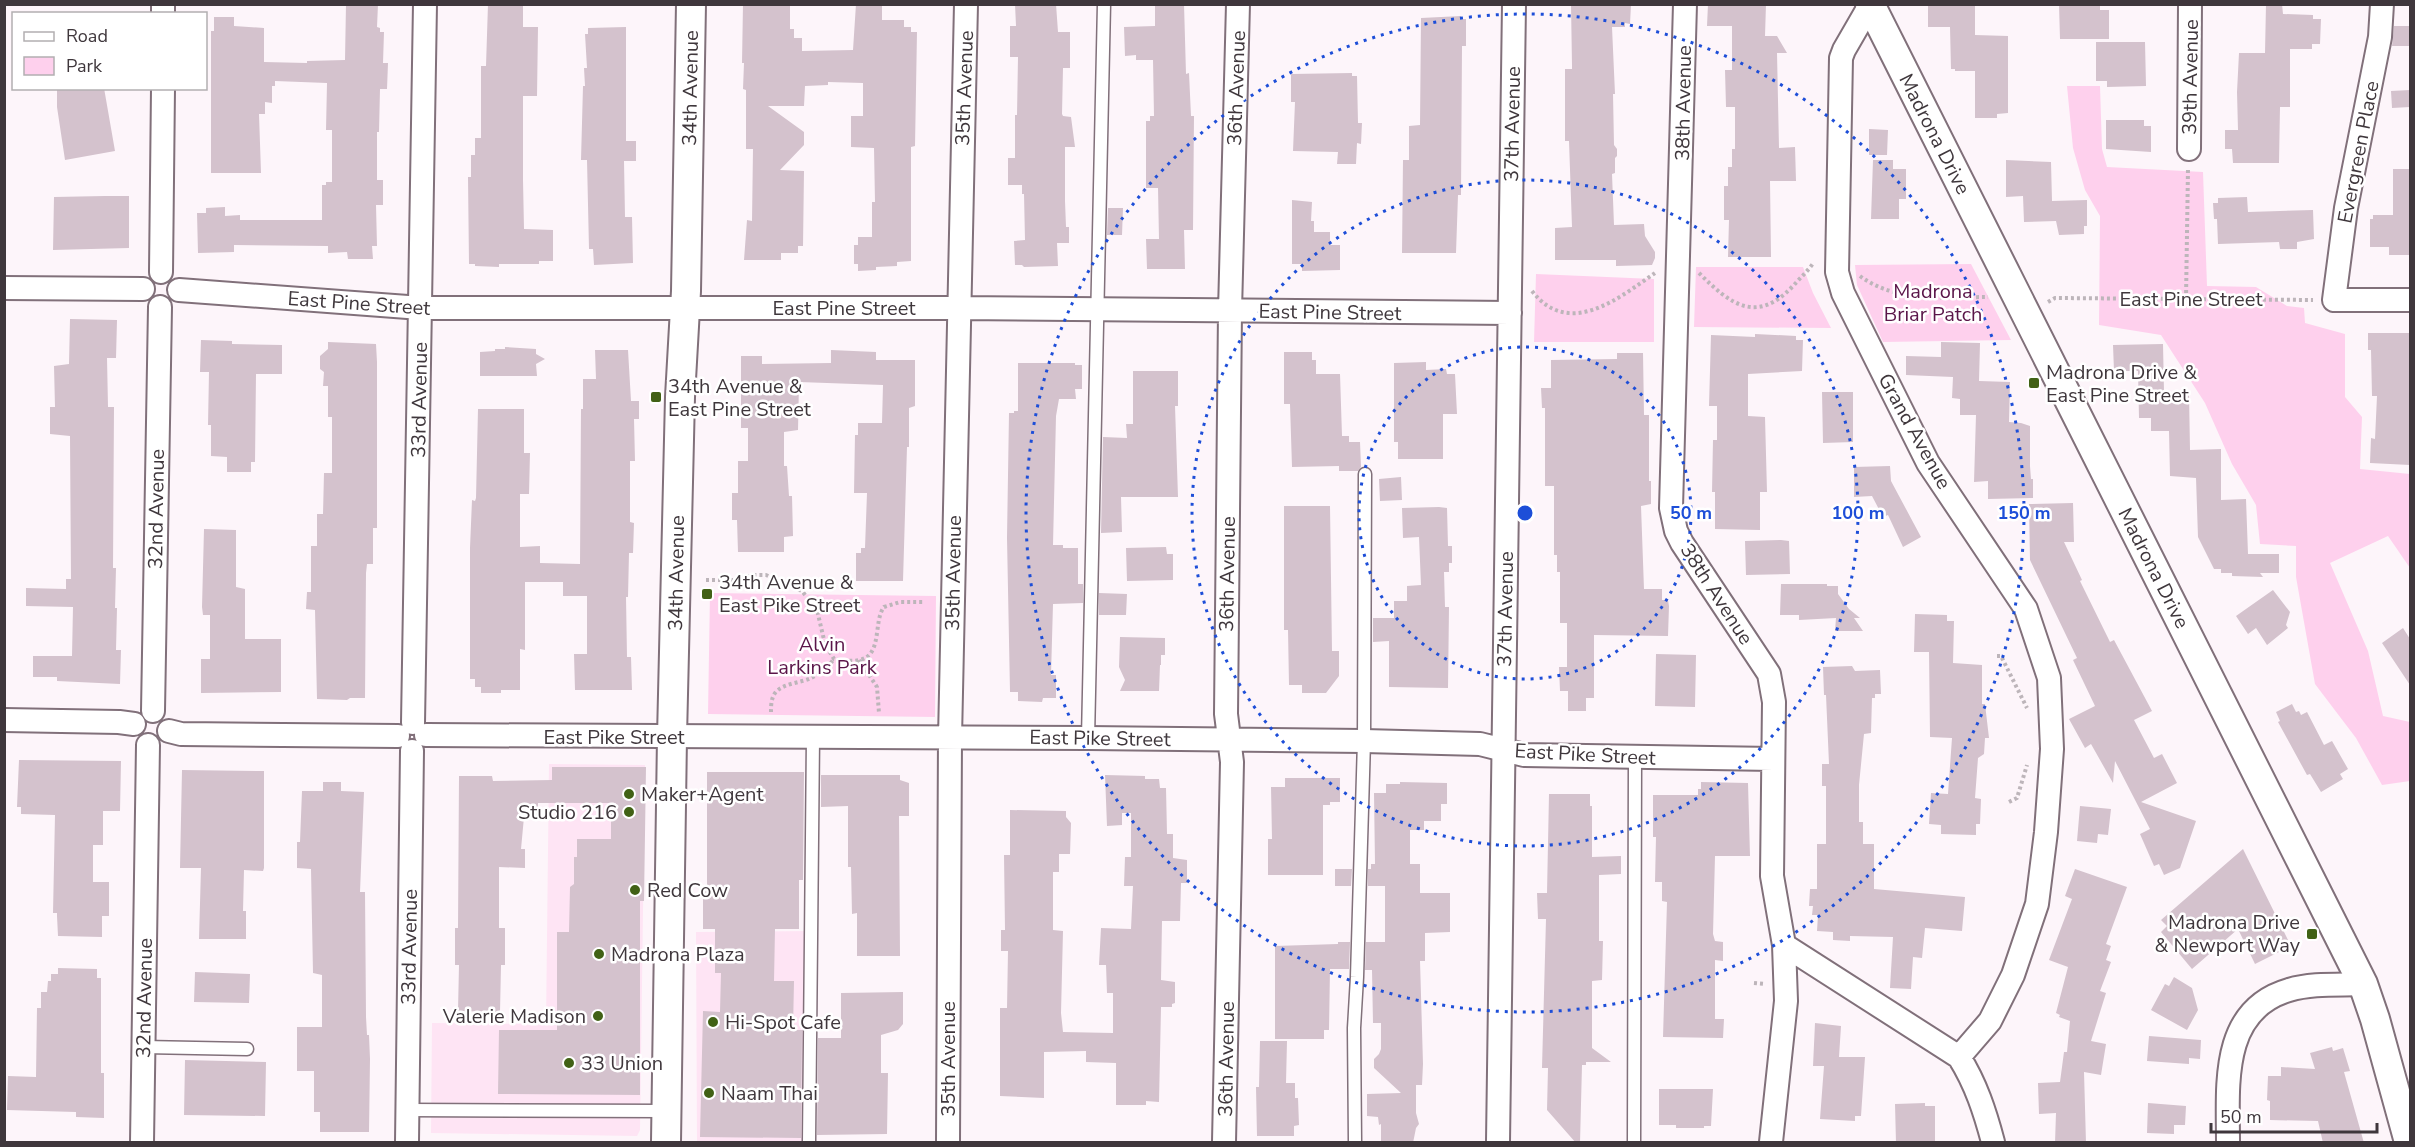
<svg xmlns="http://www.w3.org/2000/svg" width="2415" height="1147" viewBox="0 0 2415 1147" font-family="'Nunito Sans',sans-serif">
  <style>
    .built { fill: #fee4f4 }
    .green { fill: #fed0ed }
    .building { fill: #d4c2cd }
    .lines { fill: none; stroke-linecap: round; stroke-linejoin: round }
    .service-casing { stroke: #81707a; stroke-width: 15 }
    .minor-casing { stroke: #81707a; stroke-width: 26 }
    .tertiary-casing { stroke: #81707a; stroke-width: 32 }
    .path { stroke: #bdb5ba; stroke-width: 4; stroke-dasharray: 3 3; stroke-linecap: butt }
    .service { stroke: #fff; stroke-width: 12 }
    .minor { stroke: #fff; stroke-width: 22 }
    .tertiary { stroke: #fff; stroke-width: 28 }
    .ring { fill: none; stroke: #1d4ed8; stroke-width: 3; stroke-dasharray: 3 6 }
    .poi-dot { fill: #416115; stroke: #fff; stroke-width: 2 }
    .labels { text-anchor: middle; stroke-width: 5; stroke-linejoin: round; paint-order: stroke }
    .street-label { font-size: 20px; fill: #3f373c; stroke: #fff }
    .park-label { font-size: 20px; fill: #5a1549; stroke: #fff }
    .poi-label { font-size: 20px; fill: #3f373c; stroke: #fff; text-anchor: start }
    .centre { fill: #1d4ed8; stroke: #fff; stroke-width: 3 }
    .ring-label { font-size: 18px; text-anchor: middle; font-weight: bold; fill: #1d4ed8; stroke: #fff; stroke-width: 5; stroke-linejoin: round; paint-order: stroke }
  </style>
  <rect width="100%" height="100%" fill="#fdf5fa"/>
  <path class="built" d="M549 764 645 765 640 1130 637 1136 431 1133 432 1023 546 1024Z
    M811 931 806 1142H697L696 932Z"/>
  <path class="green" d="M2067 86H2100L2102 149 2107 167 2203 172 2207 286 2256 287 2287 306 2304 308 2305 323 2345 334V397L2362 417 2360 469 2410 474V568L2388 536 2330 563 2368 651 2383 716 2410 722V781L2382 785 2356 738 2315 684 2296 577V546L2260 544 2256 505 2232 464 2205 403 2161 335 2099 325 2100 216 2085 190 2073 148Z
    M1971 264 2011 340 1883 342 1857 285 1855 265Z
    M1696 267H1803L1813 293 1831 328 1694 327Z
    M1536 274 1654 279V342H1534Z
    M710 593 936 596 935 717 708 714Z"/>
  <path class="building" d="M346 4H378L377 27 380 28V32H384L383 63H388L387 89H380L379 132H377V180H383V205H376L377 246H372L373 259H348L347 252 328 253V246L234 245V252L198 253 197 213H206V208L225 207V216L240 215V220H322V185H326V182H332V130H326L327 83 275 81V86H272V103L265 102V114H259L261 173H211V31H214V17H234V26L264 28V62L307 63V61L345 60Z
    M488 4H523V27H538L537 96H523V180L524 229 553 230V261H539V264H499V267L475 266V264H469L468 177H471V155H475V138H481V66H486Z
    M743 4H790V29H794V38H802V51L853 50 856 4H882V20H904V27H911V32H917L915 146 911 147V261L897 262V266L876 267V270L858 271V264H854V245H858V237H872V202H875L874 148 851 147V116H863V83L828 82V85L805 86 804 106H768L804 132V145L780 170 804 171 803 246H798V253H781V260H744L747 220 752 221 753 149H746V90L743 89 744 63H742Z
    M1015 4H1056L1058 32H1070V68H1063L1062 114 1063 116 1071 117 1075 147H1065V201L1066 227H1069V243H1057L1058 266 1024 267 1022 265H1015L1014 241 1025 240 1024 194H1022V185H1008V158H1015V115H1017L1018 57H1010V26H1016Z
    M1155 4H1184L1186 74 1189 73 1191 116H1194L1193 230H1184L1185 269H1147L1146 239H1159L1158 188H1146V121H1150V116H1154L1153 60H1136V55L1125 56 1124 27 1155 26Z
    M1571 4H1631L1630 24 1625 23V27H1612L1615 94H1613L1614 145 1617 149V156L1615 158V173L1612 174 1614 225 1644 224 1645 236 1655 252V258L1652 265 1616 266V260H1555V228L1572 227 1569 141H1565V69H1572V66Z
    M1708 4H1766L1765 36H1777L1787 53H1777L1779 148 1795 147 1796 181H1770L1771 257H1728L1729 220H1724V186H1728V167H1732V149H1735V107H1726L1725 70H1732V26H1707Z
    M1928 4H1975V35L2008 36V113L1997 114V118H1975V71H1955V69H1951L1950 27H1928Z
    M2059 4H2100V10H2109V39H2060Z
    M2266 4H2282L2283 14 2313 15V19H2321L2320 44H2312V49H2290V107H2280L2279 163H2233L2232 149H2225V130H2238L2237 92 2239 53H2265Z
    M1461 16V19H1466V46H1462L1461 195H1458L1456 253H1402L1403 160H1409V126L1420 125 1421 18Z
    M2394 26H2410V46H2392Z
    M626 27V141H636V161H624L625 217H632L633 263 594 265 593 249H589L587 160H581L583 86H585L584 68H587L585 34H588V28Z
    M2096 42H2145L2146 86 2107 87V81H2096Z
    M1352 73V76H1357L1358 123H1362L1361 144 1357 143 1356 164H1337L1338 152 1293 151 1295 102H1291V74Z
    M57 88H104L115 151 65 160 57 107Z
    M2410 90V107L2392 108 2391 91Z
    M2106 120H2144V126H2151V152L2106 149Z
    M1869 129 1888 130 1887 155H1869Z
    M1873 160H1893V169H1906V199H1899V219H1871Z
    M2006 160 2051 162 2052 201 2087 200V226H2084V234L2059 235 2056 221 2024 222 2023 196 2006 197Z
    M2393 169H2410V255H2389V247H2370V219H2373V215H2393Z
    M105 196H129V248L53 250 54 197Z
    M2247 197 2248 212 2313 210 2314 239 2297 242V249H2280L2279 242 2218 244 2217 219H2214L2213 203H2218V198Z
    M1292 200 1312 202 1311 221H1314V232H1330V245H1340V270L1302 271V264H1292Z
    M1108 208H1123L1122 235H1107Z
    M70 319 117 320 116 358H107L108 407H114L113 568H116L115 608H117L116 650H121L120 684 57 681V677H33V656H72L73 607 26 606V588L66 589V579H71L70 436 50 434V407H55L54 366 69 364Z
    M2368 333H2410V465L2370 463 2371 438 2375 439 2377 396H2372L2371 350H2368Z
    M1755 334 1796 336V340H1803L1802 371 1748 374V416L1765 417 1767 492H1760V530L1715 529V492H1712L1713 440H1717V406H1709L1711 335 1755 337Z
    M201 340 232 341V344L282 345V374H256L255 462H251V472H227V457L211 456V425H208L209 372H200Z
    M328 342 376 344 377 362V528H373V564H367L366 573 365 698H350L347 700 317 699 315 610 306 609 307 592H311V546H317V514H323L324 473H332V417H328V386H323L324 372 320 369V356L328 349Z
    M1941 342 1980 343 1979 381 2010 382 2009 422 2021 423 2030 426V466L2031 479H2033V498L1988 499V481L1974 482 1976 415H1960V399L1952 398 1953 377 1906 375V356L1941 357Z
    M2163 344 2164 392H2179L2189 394 2190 450 2221 449V500L2246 499 2248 554H2279V573H2260L2263 577 2232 576V573H2221V569H2214L2198 537 2196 478 2170 476 2169 431H2151V418H2139L2138 371H2114L2113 345Z
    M505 347 536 349V354L545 359 536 364 537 376H480V352L495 351V349H505Z
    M595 350H628L631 401H639V419H634L635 461H630V522L634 523 633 553H629L628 597H626L627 657H631L632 690H575L574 654H587V596H563V582H525V650L520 649V690H501V693H481V687H475V679H470V548L472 500 475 501 476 498 478 409H524V453H530L529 494H520V547L540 546V563L580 564 581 409H583V379H596Z
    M831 350 876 352V360H915V406L909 408V447H907L903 581H856V553H861V548H865L867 493H854L855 435H858V423H882L883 385 799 382 798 430 784 432V466H787L789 496H792L793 536 784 537V552H738L737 520H732V493H738V461H748V428H741V356H762V364L831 363Z
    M1284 352H1312V360H1316V374H1340L1342 436H1349V442H1360L1361 467 1358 471H1339V466L1292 467 1290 404H1284Z
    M1617 353H1643L1644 415H1649V481H1651V504L1641 506 1644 589H1662V600H1668L1669 606 1668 636 1594 635V698H1586V711H1568V691H1560L1559 667H1567V623H1560V572H1557V555H1554V486H1545V408H1542L1541 388H1551V360L1617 359Z
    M1426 362V370L1446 369 1447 374H1455L1457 414H1443V459H1398V442H1394V363Z
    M1018 363H1075V365H1082V389H1075L1076 399H1059L1056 416 1053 545H1063V548H1078V584H1083V603L1053 604 1051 675H1056V698H1043L1042 702 1018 701V692H1010L1007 538 1009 413H1014V411H1018Z
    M1133 371H1178V406H1175L1178 497H1121L1122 532 1101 533 1103 437 1127 438 1126 424H1133Z
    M1822 392H1853V442L1823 443Z
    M1890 466 1891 481 1921 537 1903 547 1888 515 1883 517 1872 496 1854 497V467Z
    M1401 477 1402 500 1380 501 1379 479Z
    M2073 503 2074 542H2064L2082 580 2080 581 2110 642 2114 640 2152 711 2134 720 2154 758 2162 754 2177 783 2141 802 2196 821 2180 868 2164 875 2159 864 2154 866 2140 834 2150 829 2115 761 2113 783 2091 744 2085 748 2069 719 2095 706 2073 660 2077 658 2030 560 2029 504Z
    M1284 506H1330L1332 651H1339V676L1326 693H1302V685H1289L1288 630H1284Z
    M1439 507 1447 508 1448 546H1452V563H1449V572H1444L1445 607H1449L1448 688 1389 687V641L1373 642V618H1394V601H1407V586L1421 585 1419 537 1403 538 1402 508Z
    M204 529 236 530V587L245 589V639H281V692L201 693V659H210V615H203L202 607Z
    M1781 540 1789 541 1790 574 1746 575 1745 541Z
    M1166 547 1167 554H1173V580L1127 581 1126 548Z
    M1781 584H1827V586H1838V594L1849 609 1860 618H1854L1863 631H1835L1836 618 1799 620V615H1780Z
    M2273 590 2290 612 2286 625 2288 628 2267 645 2256 628 2248 634 2236 616Z
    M1099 593 1127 594 1126 615H1099Z
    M1915 614 1947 615V621H1954L1953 663 1982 665V704H1985L1989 738H1985L1984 754 1978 758 1975 798 1981 799 1980 824H1976V835L1941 834V825L1929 824 1931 793 1948 794 1952 738 1930 737 1929 652H1914Z
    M2403 628 2410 639V685L2382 643Z
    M1120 637 1165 638V655H1161V665H1160L1159 691H1120L1125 680 1119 667Z
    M1656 654 1696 655 1695 707 1655 706Z
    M1852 666 1855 671 1880 670 1881 694H1875V698H1872L1871 733 1864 734 1859 785V822H1863V844H1874V889L1965 897 1962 931 1925 928 1922 958 1913 957 1911 989 1890 988 1893 937 1850 936V941L1833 940V932L1817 931 1818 915H1812L1813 906H1809L1810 889H1817V844H1826V786H1822V764H1829L1826 695H1824L1823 667Z
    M2292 704 2296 712 2299 711 2301 715 2307 712 2324 745 2332 741 2348 769 2340 774 2343 779 2321 792 2310 774 2307 775 2278 722 2280 721 2276 712Z
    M19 760 121 761 120 811H103V845H93V882H109V916H102V937L58 936 57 916V913H53L55 815 21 814V807H17Z
    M552 767H646L644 901H640V1095L498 1094 499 1030H557V932H569L570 887 574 884V857H577V839H611V803H538V817H524L521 849H525V868L499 867V928H505V965H501L500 1012 458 1011 459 965H455V928H458L459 776H492L493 781 552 780Z
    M182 770 264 771V868L263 871 244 870 243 911H246V939H199L201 868H180Z
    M707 772H804L803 880H799V929H775L774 981H794L793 1030H802L801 1138 700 1137 703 1011 720 1012 721 973H715V929H703V888H707Z
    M821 775H900V780L909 783V816H899L900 956H857V913L852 914 851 867H848V806L821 807Z
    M1105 775 1145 776V779H1159L1160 788H1166L1167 834H1173V858L1187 860V883H1181L1180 921H1162L1161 980 1175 982V1003L1172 1004V1007H1161L1159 1102 1146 1101V1105H1116V1063L1086 1062V1051L1044 1052V1098L1000 1096V1008H1007L1008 951H1001V930H1005L1004 855H1010V810L1066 811V817L1071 823 1070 854H1059V872H1053V930L1063 931 1061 1013 1063 1032 1113 1033V993H1107L1106 965H1099L1101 928 1131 929 1133 886H1124L1125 857H1131V813H1122V825L1107 826Z
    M1285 778H1340V802H1330V805H1323V875H1268V839H1272L1271 787H1285Z
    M323 782H341V791L364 792 360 892H365L366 1017 367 1035H369L370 1059 369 1132H320V1112H314V1071H297V1027H322V975L313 973 311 869 297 868V842H300L302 791H323Z
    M1400 782 1447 783V804H1441V821H1424V830H1410V864H1420V893H1450V932L1425 933V961H1420L1423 1064 1422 1085H1416V1113L1419 1124 1416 1128 1413 1143H1381V1124L1379 1125 1378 1117 1367 1116V1094L1401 1093 1374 1068V1059L1379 1054 1381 1049V1023H1373L1372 970H1365L1366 942H1385V886H1368V869H1371V864H1375L1374 793H1386V784H1400Z
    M1701 782 1748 783 1750 856H1715L1713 934 1715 941 1723 942V961L1715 960V1019H1724L1723 1038 1663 1037 1667 902 1662 901V882H1655L1656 837H1653V795H1698V789H1701Z
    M1549 794H1590V806H1592V857L1621 856V874L1599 875V941H1603L1602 980 1592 981V1048L1611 1062H1586V1065H1582L1580 1143H1576L1547 1110 1548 1068H1542L1546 919H1538L1537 893H1547Z
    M2080 806 2111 809 2108 835 2098 834 2097 843 2077 841Z
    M2243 849 2291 946 2255 964 2238 929 2192 969 2161 932 2167 926 2161 920Z
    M1335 869H1352L1351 886H1335Z
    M2075 869 2127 887 2106 944 2111 946 2106 960 2111 962 2100 991 2106 993 2091 1041 2106 1044 2101 1075 2084 1072 2086 1143H2055L2056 1113 2039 1114 2038 1083 2060 1082 2064 1052H2067L2070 1021 2059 1017 2060 1015 2056 1013 2068 967 2049 960 2072 899 2065 896Z
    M1338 942H1350L1349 969H1330L1329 1030H1324V1039H1275V946L1338 944Z
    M58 968 97 969V978H101V1073H104V1118L76 1117V1112L7 1110 8 1076 36 1077 37 1008H41V992H47L48 981H51V974H58Z
    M195 972 250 974 249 1003 194 1002Z
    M2174 977 2192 988 2198 1010 2187 1030 2151 1010 2165 984 2169 986Z
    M903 992V1024L898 1030 881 1035V1073H888L887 1134 817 1135 818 1038H841V993Z
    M1815 1023 1841 1026 1839 1057H1865L1861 1116H1855V1121L1820 1119 1824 1066H1813Z
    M2149 1036 2201 1040 2200 1059 2189 1058V1064L2147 1061Z
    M1260 1041H1287L1286 1083H1295V1098H1298L1299 1125 1294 1126V1136H1257L1256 1087H1259Z
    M2332 1047 2333 1051 2343 1048 2350 1071 2344 1072 2364 1143H2323L2318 1121 2270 1120V1101L2267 1100 2268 1076H2281V1067L2315 1069 2310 1053Z
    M185 1060 266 1062 265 1116 184 1115Z
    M1659 1089H1713L1711 1126H1704V1128H1676V1125H1659Z
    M1925 1103V1106H1935V1143H1896L1895 1104Z
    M2148 1103 2186 1106 2185 1125H2174V1134L2147 1133Z"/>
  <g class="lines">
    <defs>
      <path id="service" d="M1088 738 1104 4
        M144 1047 247 1049
        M407 1110 667 1111
        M809 1142 813 737
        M1355 1142 1354 1028 1357 977 1364 741 1365 474
        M1634 1142 1635 758"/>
      <path id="minor" d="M1685 4 1671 508 1676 531 1682 543 1769 674 1774 702 1772 876 1784 945 1786 1001 1771 1142
        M2382 4 2380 37 2346 208 2334 300H2410
        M1870 5 1844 50 1841 58 1837 272 1843 293 1928 463 2026 609 2049 678 2052 749 2046 832 2037 904 2013 975 1990 1021 1959 1057C1976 1084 1985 1112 1993 1142
        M163 14V4
        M2189 149 2190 4
        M161 272 163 88
        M4 288 143 289
        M179 290 421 308H958L1510 313
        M153 711 160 307
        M4 720 119 722 134 724
        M413 723 425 4
        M169 731 181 734 398 736
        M426 735 1088 738 1364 741 1480 744 1524 755 1773 759
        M1784 945 1959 1057
        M142 1142 148 745
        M407 1142 412 751
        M948 1142 950 738 966 4
        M1224 1142 1232 762 1226 714 1230 311 1238 4
        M1498 1142 1514 4
        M2228 1142C2228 1085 2220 1010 2289 990 2312 983 2339 985 2363 984"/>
      <path id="tertiary" d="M1870 4 2363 984 2375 1019 2409 1142
        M666 1142 672 737 680 397 686 291 691 4"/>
    </defs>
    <use href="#service" class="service-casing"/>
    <use href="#minor" class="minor-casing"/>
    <use href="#tertiary" class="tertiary-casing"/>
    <path class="path" d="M1699 273C1730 304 1756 325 1793 286 1800 278 1808 271 1814 262
      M1860 276C1896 303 1946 297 1988 297
      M1532 291C1569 339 1619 298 1655 273
      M2186 299 2188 168
      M2048 302 2055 298 2313 300
      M706 580H733L754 575H766L802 591 817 610 825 644 834 659C842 660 851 662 859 660 883 656 873 621 884 607L900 602H924
      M1997 656H2001L2027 708
      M859 660 877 687 879 713
      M771 712C771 706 771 699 775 693 783 683 801 683 811 678 821 673 828 667 834 659
      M2009 802 2017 798 2027 765
      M1754 983 1765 984"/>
    <use href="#service" class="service"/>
    <use href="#minor" class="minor"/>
    <use href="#tertiary" class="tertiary"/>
  </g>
  <g class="ring">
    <circle cx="1525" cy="513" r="166"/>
    <circle cx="1525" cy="513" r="333"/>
    <circle cx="1525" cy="513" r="499"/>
  </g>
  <g class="poi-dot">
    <rect x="2028" y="377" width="12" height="12" rx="3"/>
    <rect x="650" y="391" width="12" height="12" rx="3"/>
    <rect x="701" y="588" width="12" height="12" rx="3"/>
    <circle cx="629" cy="794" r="6"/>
    <circle cx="629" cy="812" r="6"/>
    <circle cx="635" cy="890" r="6"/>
    <rect x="2306" y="928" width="12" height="12" rx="3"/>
    <circle cx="599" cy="954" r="6"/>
    <circle cx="598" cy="1016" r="6"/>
    <circle cx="713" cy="1022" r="6"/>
    <circle cx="569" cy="1063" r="6"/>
    <circle cx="709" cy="1093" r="6"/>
  </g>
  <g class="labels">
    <g class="street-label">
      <text transform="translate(2190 77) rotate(-89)" y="7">39th Avenue</text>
      <text transform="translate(690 88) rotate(-89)" y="7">34th Avenue</text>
      <text transform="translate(964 88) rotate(-88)" y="7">35th Avenue</text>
      <text transform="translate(1236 88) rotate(-88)" y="7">36th Avenue</text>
      <text transform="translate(1683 103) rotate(-89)" y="7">38th Avenue</text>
      <text transform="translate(1512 124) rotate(-89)" y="7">37th Avenue</text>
      <text transform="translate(1935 134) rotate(63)" y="7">Madrona Drive</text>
      <text transform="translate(2358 152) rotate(-79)" y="7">Evergreen Place</text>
      <text x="2191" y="306">East Pine Street</text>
      <text transform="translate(359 303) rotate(4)" y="7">East Pine Street</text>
      <text x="844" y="315">East Pine Street</text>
      <text transform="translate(1330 312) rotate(1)" y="7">East Pine Street</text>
      <text transform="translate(419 400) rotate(-89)" y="7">33rd Avenue</text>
      <text transform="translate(1915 431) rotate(61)" y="7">Grand Avenue</text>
      <text transform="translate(156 509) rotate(-89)" y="7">32nd Avenue</text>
      <text transform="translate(2154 568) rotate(63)" y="7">Madrona Drive</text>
      <text transform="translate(676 573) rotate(-89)" y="7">34th Avenue</text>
      <text transform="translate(953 573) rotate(-89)" y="7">35th Avenue</text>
      <text transform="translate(1227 574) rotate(-89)" y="7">36th Avenue</text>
      <text transform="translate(1717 594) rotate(57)" y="7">38th Avenue</text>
      <text transform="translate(1505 609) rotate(-89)" y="7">37th Avenue</text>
      <text x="614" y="744">East Pike Street</text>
      <text transform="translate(1100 738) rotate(1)" y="7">East Pike Street</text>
      <text transform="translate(1585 754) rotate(3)" y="7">East Pike Street</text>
      <text transform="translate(409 947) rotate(-89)" y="7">33rd Avenue</text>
      <text transform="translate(144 998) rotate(-89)" y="7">32nd Avenue</text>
      <text transform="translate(948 1059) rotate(-90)" y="7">35th Avenue</text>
      <text transform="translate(1226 1059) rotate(-89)" y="7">36th Avenue</text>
    </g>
    <g class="park-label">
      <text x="1933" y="298">Madrona<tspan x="1933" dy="23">Briar Patch</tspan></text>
      <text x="822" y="651">Alvin<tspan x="822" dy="23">Larkins Park</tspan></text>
    </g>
    <g class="poi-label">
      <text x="2046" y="379">Madrona Drive &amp;<tspan x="2046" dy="23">East Pine Street</tspan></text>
      <text x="668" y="393">34th Avenue &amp;<tspan x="668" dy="23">East Pine Street</tspan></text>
      <text x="719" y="589">34th Avenue &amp;<tspan x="719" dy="23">East Pike Street</tspan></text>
      <text x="641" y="801">Maker+Agent</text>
      <text x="617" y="819" text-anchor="end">Studio 216</text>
      <text x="647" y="897">Red Cow</text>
      <text x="2300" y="929" text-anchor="end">Madrona Drive<tspan x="2300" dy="23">&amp; Newport Way</tspan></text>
      <text x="611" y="961">Madrona Plaza</text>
      <text x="586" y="1023" text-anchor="end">Valerie Madison</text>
      <text x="725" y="1029">Hi-Spot Cafe</text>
      <text x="581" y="1070">33 Union</text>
      <text x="721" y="1100">Naam Thai</text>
    </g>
  </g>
  <circle cx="1525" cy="513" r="9" class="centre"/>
  <g class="ring-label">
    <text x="1691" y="519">50 m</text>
    <text x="1858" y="519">100 m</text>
    <text x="2024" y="519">150 m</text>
  </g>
  <rect width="2415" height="1147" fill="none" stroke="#3f373c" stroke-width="12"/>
  <rect x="12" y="12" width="195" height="78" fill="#ffffff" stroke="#b2afb1" stroke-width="1.5"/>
  <rect x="24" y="32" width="30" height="9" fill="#ffffff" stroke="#b2afb1" stroke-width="1.5"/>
  <text x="66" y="42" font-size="18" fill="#3f373c">Road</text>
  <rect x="24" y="57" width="30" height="18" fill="#fed0ed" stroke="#b2afb1" stroke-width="1.5"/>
  <text x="66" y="72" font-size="18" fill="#3f373c">Park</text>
  <path d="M2211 1123v9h166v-9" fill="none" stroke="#3f373c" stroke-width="3"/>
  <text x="2220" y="1123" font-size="18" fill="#3f373c" stroke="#ffffff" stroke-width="4.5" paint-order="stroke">50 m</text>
</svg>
